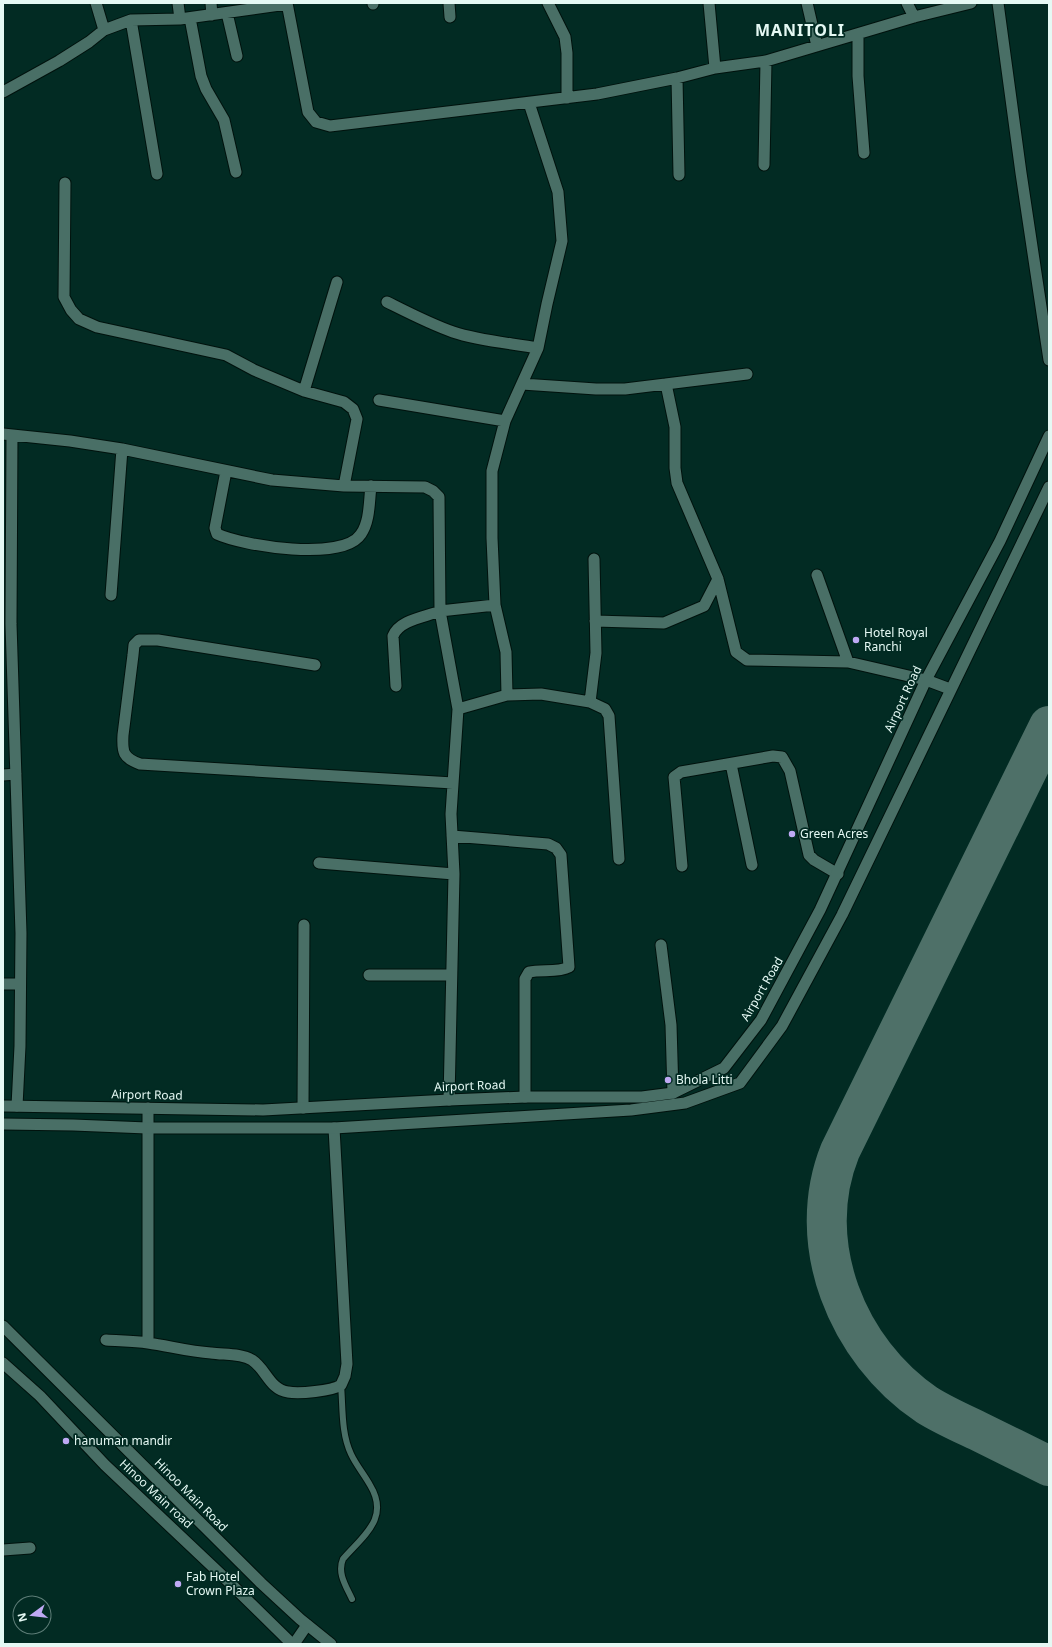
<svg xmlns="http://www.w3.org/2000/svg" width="1052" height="1647" viewBox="0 0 1052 1647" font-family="'Noto Sans',sans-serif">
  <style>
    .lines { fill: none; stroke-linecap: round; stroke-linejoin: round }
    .taxiway { stroke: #4e7068; stroke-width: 40 }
    .service-casing { stroke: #00120d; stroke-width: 8 }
    .minor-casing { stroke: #00120d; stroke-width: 13 }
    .tertiary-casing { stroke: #00120d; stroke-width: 13 }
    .secondary-casing { stroke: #00120d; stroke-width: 13 }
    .service { stroke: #496f66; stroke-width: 6 }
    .minor { stroke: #496f66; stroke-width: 11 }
    .tertiary { stroke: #496f66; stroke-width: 11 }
    .secondary { stroke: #496f66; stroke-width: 11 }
    .poi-dot { fill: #bfa9f4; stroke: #022b23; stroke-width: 1.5 }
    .labels { text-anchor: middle; stroke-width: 3.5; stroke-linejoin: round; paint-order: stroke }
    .poi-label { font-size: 12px; fill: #e5f9f4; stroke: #022b23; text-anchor: start }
    .street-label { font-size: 12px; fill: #e5f9f4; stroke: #022b23 }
    .district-label { font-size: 16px; font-weight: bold; letter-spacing: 1px; fill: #e5f9f4; stroke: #022b23 }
  </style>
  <rect width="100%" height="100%" fill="#022b23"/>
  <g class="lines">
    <path class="taxiway" d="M1049 726 840 1151C803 1243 847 1351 927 1405 943 1415 961 1423 978 1431 1002 1443 1025 1454 1049 1466"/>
    <defs>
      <path id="service" d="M341 1385C343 1407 341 1433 351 1454 356 1465 364 1474 370 1485 390 1518 364 1535 343 1559 337 1573 346 1586 352 1599"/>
      <path id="minor" d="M96 3 104 30
        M178 3 180 19
        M211 3 212 15
        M287 3 308 112 316 122 330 126 597 94 677 78 715 68 766 61 914 17 971 3
        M373 3V4
        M449 3 450 17
        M548 3 565 37 567 53V98
        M709 3 715 68
        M807 3 817 46
        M907 3 914 17
        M998 3 1021 173 1049 360
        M227 13 237 56
        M190 18 201 76 206 89 224 120 236 172
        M131 20 157 174
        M858 34V76L864 153
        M677 78 679 175
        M3 92 59 61 89 42 104 30 131 20 180 19 287 4
        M764 165 766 61
        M65 183 64 297 71 310 79 319 97 327 226 355 254 370 304 391 344 402 353 409 357 419 344 486
        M387 302C409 313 430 324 453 332 480 341 510 343 538 348
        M522 384 596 389H625L747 374
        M666 384 675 427V468L677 483 718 579 736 652 747 660 848 662
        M304 391 337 282
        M379 400 505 421
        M3 434 70 441 122 449 272 480 344 486 425 487 433 491 439 497 440 611C425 617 399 620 393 636L396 686
        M12 436 11 624 21 933 20 1046 17 1106
        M226 471 215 528 217 534C243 546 343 562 361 534 370 521 369 502 371 486
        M817 575 848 662 926 680 950 689
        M111 595 122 449
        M595 621 664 623 704 606 718 579
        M315 665 158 640H139L134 645 133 655 123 735C122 752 123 758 140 764L453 783
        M507 695 506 652 495 605 492 538V471L505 421 538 348 547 304 562 241 558 192 529 103
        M590 702 596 653 594 559
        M458 709 507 695 541 694 590 702 605 709 609 716 619 859
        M731 764 752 865
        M3 775 16 774
        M452 836 548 844 556 848 561 855 569 967C558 973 541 969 529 972L525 979V1097
        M319 863 454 874
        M682 866 674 777 681 772 773 756 782 757 790 771 809 855 814 860 838 874
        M661 945 671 1025 673 1093
        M369 975H451
        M3 984H20
        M449 1100 454 874 451 814 458 709 440 611 495 605
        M303 1108 304 925
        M106 1340C120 1341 134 1341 148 1343 169 1346 190 1352 211 1353 224 1355 240 1353 252 1360 266 1369 270 1390 288 1392 299 1394 332 1391 341 1385L345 1376 347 1364 334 1128
        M148 1343V1108
        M3 1550 30 1548
        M294 1644 307 1625"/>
      <path id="tertiary" d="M3 1106 263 1110 449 1100 525 1097H642L673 1093 724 1068 761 1020 820 910 926 680 1000 541 1049 436
        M3 1124 73 1125 147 1128H334L631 1110 685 1103 740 1083 782 1026 842 915 1049 487"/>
      <path id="secondary" d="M3 1326 261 1583 300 1619 331 1644
        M3 1363 40 1396 105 1465 231 1584 292 1644"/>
    </defs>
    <use href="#service" class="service-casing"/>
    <use href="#minor" class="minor-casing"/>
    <use href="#tertiary" class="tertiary-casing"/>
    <use href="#secondary" class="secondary-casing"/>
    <use href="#service" class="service"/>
    <use href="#minor" class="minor"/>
    <use href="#tertiary" class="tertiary"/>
    <use href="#secondary" class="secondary"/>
  </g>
  <g class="poi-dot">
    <circle cx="856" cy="640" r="4"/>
    <circle cx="792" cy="834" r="4"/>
    <circle cx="668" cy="1080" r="4"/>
    <circle cx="66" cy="1441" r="4"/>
    <circle cx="178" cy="1584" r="4"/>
  </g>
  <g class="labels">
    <g class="poi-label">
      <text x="864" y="637">Hotel Royal<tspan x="864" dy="14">Ranchi</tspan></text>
      <text x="800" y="838">Green Acres</text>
      <text x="676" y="1084">Bhola Litti</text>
      <text x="74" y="1445">hanuman mandir</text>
      <text x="186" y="1581">Fab Hotel<tspan x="186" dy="14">Crown Plaza</tspan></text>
    </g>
    <g class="street-label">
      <text transform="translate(903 699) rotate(-65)" y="4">Airport Road</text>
      <text transform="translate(762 989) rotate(-60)" y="4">Airport Road</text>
      <text transform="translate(470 1086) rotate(-2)" y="4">Airport Road</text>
      <text transform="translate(147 1095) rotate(1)" y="4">Airport Road</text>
      <text transform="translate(156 1494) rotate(43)" y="4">Hinoo Main road</text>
      <text transform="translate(191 1495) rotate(45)" y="4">Hinoo Main Road</text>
    </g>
    <g class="district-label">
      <text x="800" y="36">MANITOLI</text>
    </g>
  </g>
  <rect width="1052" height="1647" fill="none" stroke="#e5f9f4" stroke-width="8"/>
  <g transform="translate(32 1615) rotate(255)"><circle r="19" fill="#022b23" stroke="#5d7d77"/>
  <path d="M0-3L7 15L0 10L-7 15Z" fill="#bfa9f4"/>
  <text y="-6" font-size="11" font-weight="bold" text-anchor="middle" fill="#e5f9f4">N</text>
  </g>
</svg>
